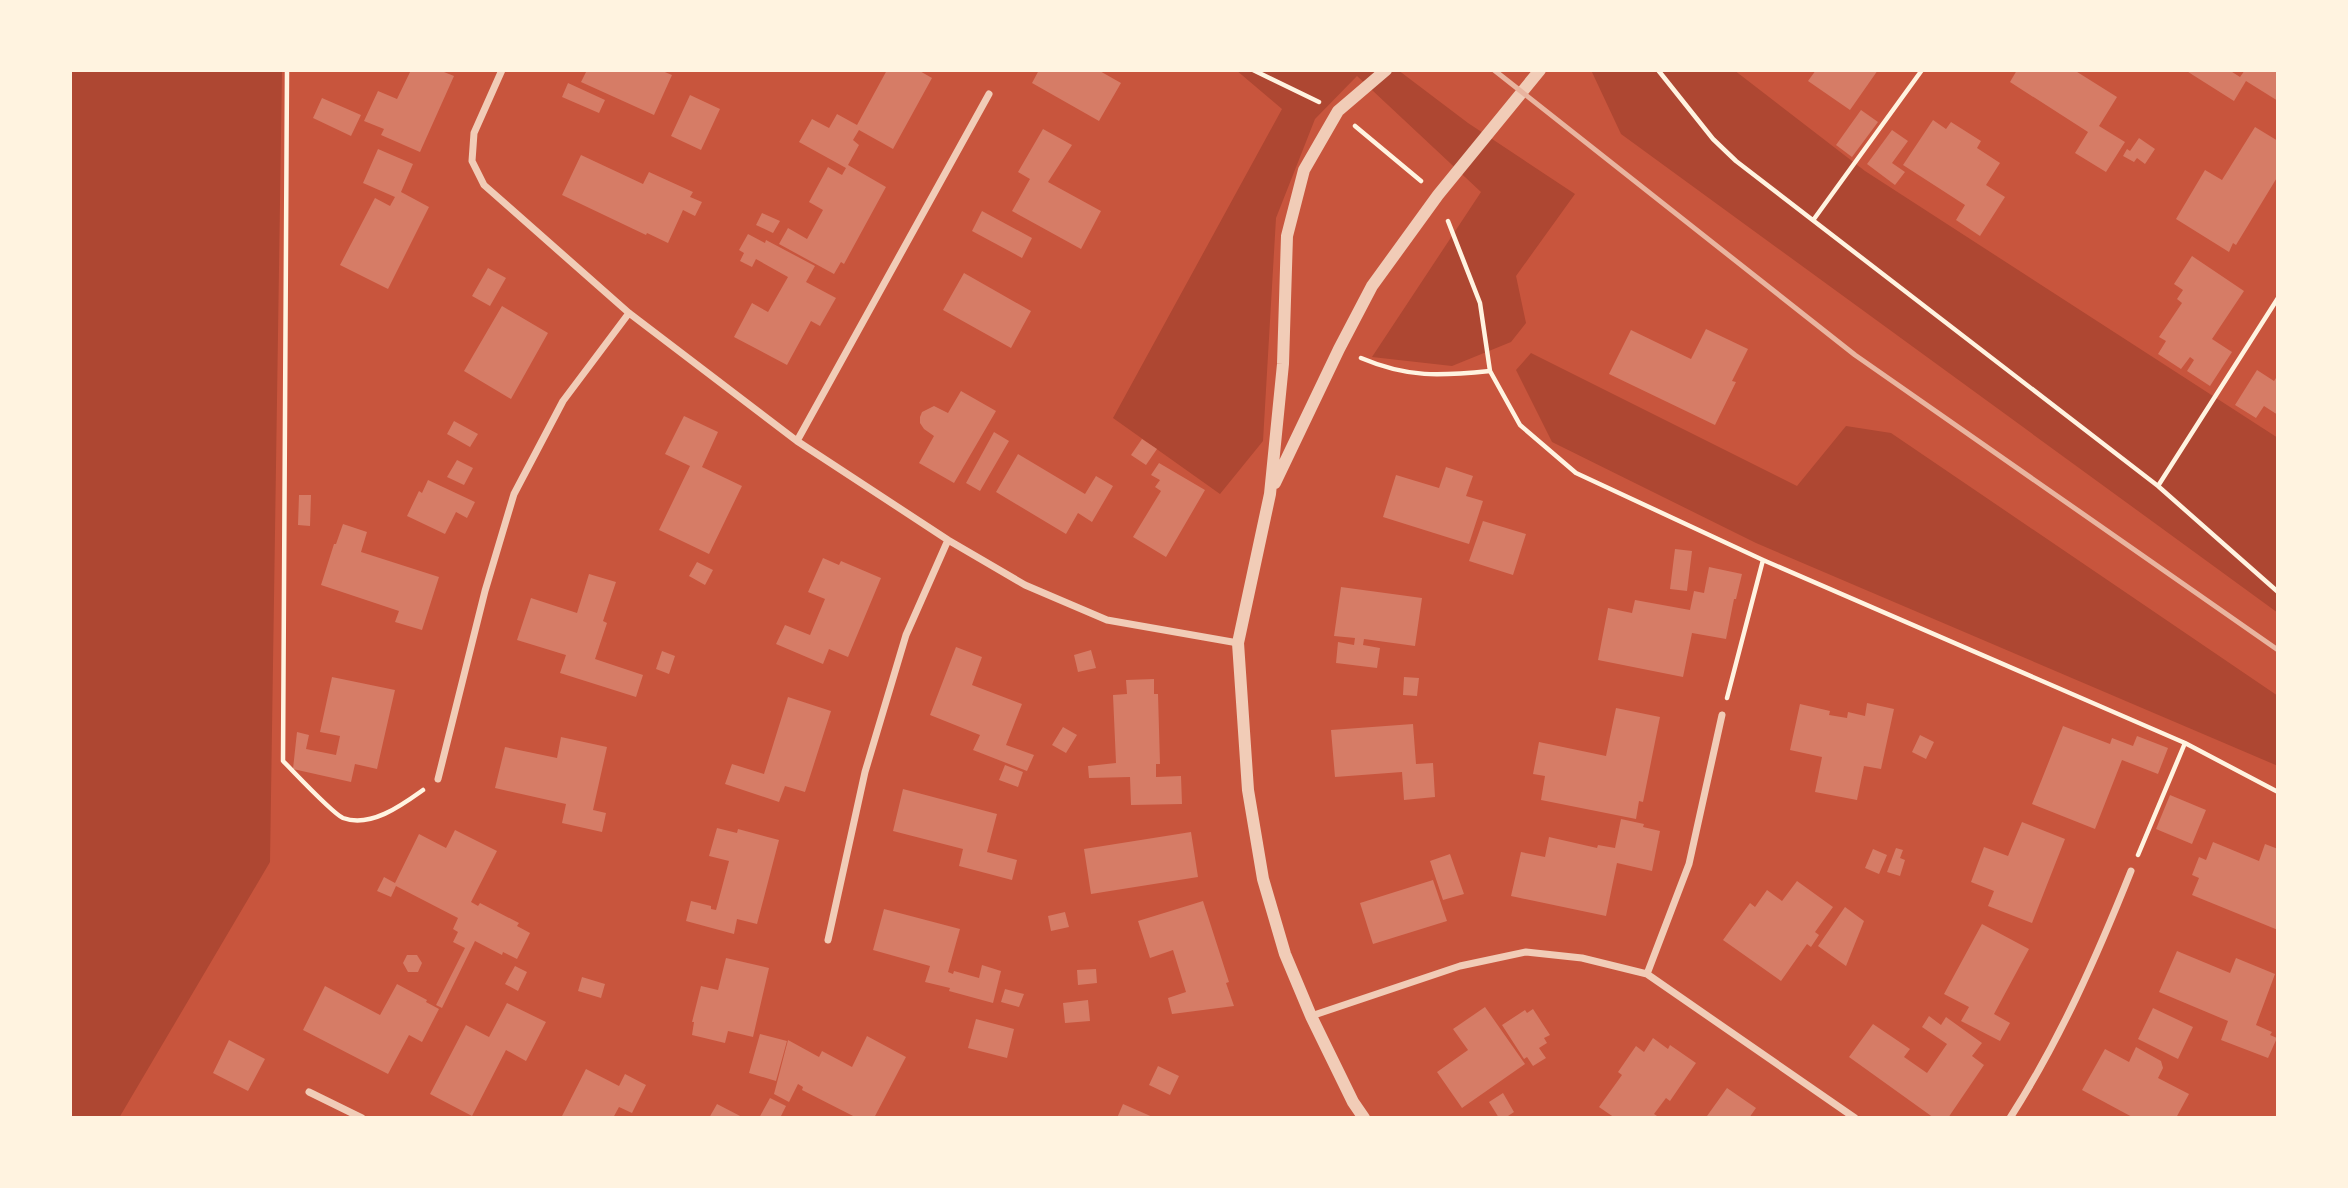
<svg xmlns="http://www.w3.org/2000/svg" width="2348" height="1188" viewBox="0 0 2348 1188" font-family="Helvetica,sans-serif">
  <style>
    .green { fill: #ae4732 }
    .building { fill: #d67c66 }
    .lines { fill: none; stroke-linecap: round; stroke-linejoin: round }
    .path { stroke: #fff3e0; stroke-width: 4.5 }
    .minor { stroke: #f1ccb7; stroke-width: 7 }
    .tertiary { stroke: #f1ccb7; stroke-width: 12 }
    .rail { stroke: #e9b49f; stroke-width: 5 }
  </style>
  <rect width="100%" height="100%" fill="#c8553d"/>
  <path class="green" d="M70 70H282L270 862 119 1118H70Z
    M1236 70H1398L1468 123 1575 194 1516 276 1526 323 1511 342 1452 366 1372 357 1481 192 1357 76 1315 119 1276 218 1263 441 1220 494 1113 418 1282 109Z
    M1591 70H1734L1865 171 2278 438V613L1621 134Z
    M1531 353 1797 486 1846 426 1891 433 2278 696V766L1756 543 1552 442 1516 370Z"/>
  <path class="building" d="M411 70H439L454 76 420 152 381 135 384 129 364 121 378 91 397 99Z
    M587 70H660L672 75 654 115 581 82Z
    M887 70H918L932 78 893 149 859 130 853 140 859 145 848 165 886 187 844 264 841 262 834 274 779 244 788 228 807 239 823 210 809 202 828 167 842 175 846 168 799 142 812 119 829 128 837 114 857 125Z
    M1039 70H1098L1121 83 1099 121 1032 83Z
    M1816 70H1878L1850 110 1808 81Z
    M2017 70H2074L2117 97 2099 126 2125 142 2106 172 2075 153 2088 132 2010 82Z
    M2185 70H2229L2240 77 2245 70H2278V101L2246 81 2234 101Z
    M568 83 605 100 599 113 562 97Z
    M690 95 720 109 701 150 671 136Z
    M322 98 361 115 351 136 313 118Z
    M1861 110 1878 122 1852 157 1836 145Z
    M1933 120 1946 129 1951 122 1981 141 1977 148 2000 163 1986 185 2005 197 1980 236 1956 220 1965 205 1903 165Z
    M2255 127 2278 141V176L2236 245 2233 243 2229 252 2176 219 2205 170 2222 180Z
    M1043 129 1072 145 1048 182 1101 211 1081 249 1012 211 1030 179 1018 172Z
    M1892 130 1908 141 1892 163 1905 172 1895 185 1867 164Z
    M2139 138 2155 149 2145 164 2137 158 2134 162 2123 156 2127 149 2130 151Z
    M378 149 413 164 401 192 429 207 388 289 340 265 375 198 390 206 395 197 363 183Z
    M581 155 643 184 649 172 693 192 690 197 702 202 695 216 683 210 668 243 647 233 646 235 562 195Z
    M982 211 1032 238 1022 258 972 231Z
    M762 213 780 221 773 233 756 225Z
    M748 234 765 243 766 240 815 266 806 282 836 298 820 326 811 321 787 365 734 337 752 303 768 312 788 277 756 259 752 267 740 261 744 253 739 250Z
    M2192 256 2244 291 2212 339 2232 352 2210 386 2187 371 2194 360 2190 357 2181 369 2158 354 2166 341 2159 337 2182 303 2177 299 2183 290 2174 284Z
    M488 268 506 278 490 306 472 296Z
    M964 273 1031 311 1011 348 943 310Z
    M502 306 548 333 511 399 464 371Z
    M1706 329 1748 349 1732 381 1736 382 1715 425 1609 374 1631 330 1691 359Z
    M2257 370 2274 381 2278 375V415L2264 406 2256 418 2235 405Z
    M961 391 996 411 954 483 919 463 934 436 924 429 920 423V417L922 412 934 406 948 413Z
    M684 416 718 432 702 467 742 486 709 554 659 530 690 466 665 454Z
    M454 421 478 434 470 447 447 434Z
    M994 432 1009 441 980 491 966 483Z
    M1142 439 1157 449 1146 465 1131 455Z
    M1018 454 1085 494 1096 476 1113 486 1092 522 1078 513 1066 534 996 492Z
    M457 460 473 468 464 485 447 477Z
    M1159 463 1205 490 1166 557 1133 537 1161 491 1155 487 1160 480 1151 475Z
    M1446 467 1473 476 1466 496 1483 501 1469 544 1383 517 1396 475 1439 488Z
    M428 480 475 502 467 518 456 512 445 534 407 516 419 491 422 493Z
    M299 495H311L310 526 298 525Z
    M1483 521 1526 534 1513 575 1469 561Z
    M343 524 367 532 361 552 439 577 422 630 395 622 399 611 321 585 334 544H336Z
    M1675 549 1692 551 1687 591 1670 589Z
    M823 558 839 565 841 561 881 578 848 657 829 649 823 664 776 644 785 625 810 635 825 599 808 592Z
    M697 562 713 570 705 585 689 576Z
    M1709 567 1742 574 1736 599H1734L1726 639 1692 633 1683 677 1598 660 1608 608 1632 613 1635 600 1690 610 1694 591 1704 593Z
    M589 574 616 582 603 621 607 623 595 659 643 675 636 697 560 673 566 655 517 640 531 598 577 613Z
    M1341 587 1422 598 1415 646 1364 639 1363 645 1380 648 1377 668 1336 663 1338 642 1354 645 1355 638 1334 636Z
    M956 647 982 657 972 685 1022 704 1006 745 1034 755 1027 771 973 750 980 735 930 715Z
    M1091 650 1096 668 1078 672 1074 655Z
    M662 651 675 656 669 674 656 669Z
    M332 677 395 690 377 769 355 764 351 782 293 769 297 732 309 735 306 749 336 755 340 736 320 732Z
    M1404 677 1419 678 1417 696 1403 695Z
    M1154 679V694H1158L1160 764H1156V777L1181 776 1182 804 1131 805 1130 777 1089 778 1088 766 1116 763 1113 695 1127 694 1126 680Z
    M788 697 831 711 805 792 785 786 779 802 725 784 732 764 764 774Z
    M1867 703 1894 709 1881 769 1864 766 1857 800 1815 792 1822 757 1790 750 1800 704 1830 711 1829 715 1847 718 1848 712 1865 716Z
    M1616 708 1660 717 1643 802 1639 801 1636 819 1541 800 1545 776 1533 774 1539 742 1606 756Z
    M1413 724 1416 764 1433 763 1435 797 1404 800 1402 772 1335 777 1331 730Z
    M2063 726 2110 744 2112 738 2133 746 2137 736 2168 748 2158 774 2122 760 2095 829 2032 804Z
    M1063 727 1077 735 1066 753 1052 745Z
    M1920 735 1934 742 1926 759 1912 752Z
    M561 737 607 747 593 810 606 813 602 832 562 823 566 804 495 788 505 747 557 758Z
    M1005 765 1023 772 1018 787 999 780Z
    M903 789 997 814 987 852 1017 860 1012 880 959 866 963 849 893 831Z
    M2170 795 2206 810 2192 844 2156 829Z
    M1621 819 1644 824 1643 827 1660 831 1652 871 1617 863 1606 916 1511 896 1521 852 1545 857 1549 837 1597 848 1598 845 1615 848Z
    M2022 822 2065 839 2032 923 1988 906 1994 891 1971 882 1984 847 2008 856Z
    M717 828 737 833 738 829 779 840 757 924 737 919 734 934 686 921 691 901 711 906V909L716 910 729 861 709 856Z
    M455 830 497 851 471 902 478 906 480 903 519 923 517 926 530 933 517 959 503 952 502 955 475 941 442 1008 436 1005 465 948 453 942 458 932 453 929 458 918 396 886 391 897 377 891 384 877 395 883 419 834 446 848Z
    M1191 832 1198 877 1091 894 1084 849Z
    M2213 842 2259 861 2265 844 2278 849V930L2192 895 2199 878 2192 875 2199 857 2206 860Z
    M1896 848 1903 850 1900 858 1905 860 1900 876 1887 872Z
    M1873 849 1887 855 1879 874 1865 868Z
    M1450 854 1464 894 1443 900 1430 861Z
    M1433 880 1447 921 1373 944 1360 903Z
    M1797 881 1833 907 1815 932 1819 935 1811 947 1807 944 1781 981 1723 940 1750 903 1755 907 1767 890 1782 901Z
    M1203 901 1229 982 1226 983 1234 1006 1172 1014 1168 998 1186 992 1173 950 1150 958 1138 921Z
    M1845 907 1864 921 1846 966 1818 946Z
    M884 909 960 929 948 972 953 974 954 971 979 978 982 965 1001 971 993 1003 949 991 950 988 925 982 930 966 873 950Z
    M1065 912 1069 927 1051 931 1048 916Z
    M1982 924 2029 949 1994 1014 2010 1023 2000 1041 1961 1021 1969 1007 1944 994Z
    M2177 951 2230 973 2236 958 2275 974 2256 1025 2272 1032 2270 1035 2277 1038 2268 1058 2221 1040 2228 1021 2159 992Z
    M407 955H417L422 963 418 972H408L403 963Z
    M726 958 769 968 753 1037 728 1031 725 1043 692 1035 694 1022H692L701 986 718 990Z
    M515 966 527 972 518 991 505 984Z
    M1096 969 1097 983 1078 985 1077 970Z
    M582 977 605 984 601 998 578 991Z
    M397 984 427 1000 426 1002 439 1009 422 1042 409 1035 388 1074 303 1030 325 986 380 1015Z
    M1005 989 1024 994 1019 1007 1001 1002Z
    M1088 1000 1090 1021 1065 1023 1063 1003Z
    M507 1003 546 1022 526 1061 506 1050 472 1116 430 1094 466 1025 489 1037Z
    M1485 1007 1525 1064 1462 1108 1437 1072 1468 1050 1453 1029Z
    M2153 1008 2193 1027 2178 1059 2138 1039Z
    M1533 1009 1550 1035 1544 1038 1547 1043 1539 1048 1546 1058 1533 1066 1527 1057 1524 1059 1502 1025 1525 1010 1527 1013Z
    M1929 1016 1941 1025 1946 1017 1982 1043 1972 1056 1984 1065 1948 1118H1934L1849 1057 1873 1024 1910 1049 1904 1057 1927 1073 1947 1044 1922 1027Z
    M976 1019 1014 1029 1007 1058 968 1048Z
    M760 1034 787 1041 776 1081 749 1073Z
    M867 1036 906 1057 874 1118H857L802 1090 803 1087 798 1084 789 1102 774 1094 788 1040 819 1057 822 1051 852 1067Z
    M1653 1038 1668 1049 1670 1045 1696 1063 1670 1101 1666 1098 1654 1114 1660 1118H1615L1599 1107 1622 1075 1618 1072 1636 1046 1644 1052Z
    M229 1040 265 1059 248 1091 213 1073Z
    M2136 1047 2161 1061 2163 1068 2158 1078 2189 1094 2176 1118H2134L2082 1090 2105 1049 2129 1062Z
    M1158 1066 1179 1076 1170 1095 1149 1085Z
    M586 1069 619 1086 625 1074 646 1085 632 1113 619 1107 613 1118H561Z
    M1727 1088 1756 1108 1749 1118 1707 1116Z
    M1503 1093 1514 1112 1505 1118H1499L1489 1102Z
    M770 1098 786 1106 780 1118H759Z
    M717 1104 744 1118H709Z
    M1123 1104 1155 1118H1117Z"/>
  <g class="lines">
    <path class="path" d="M287 70 283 761C294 772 332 813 343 818 371 828 402 805 423 790
      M1253 70 1319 102
      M1658 70 1713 139 1736 161 2158 486 2278 298
      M1355 126 1421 181
      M1814 219 1922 70
      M1448 221 1480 303 1490 371 1520 425 1576 473 1763 560 2185 743 2278 792
      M1361 358C1408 378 1440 376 1490 371
      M2158 486 2278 592
      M1727 698 1763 560
      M2138 855 2185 743"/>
    <path class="minor" d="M502 70 474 133 472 161 484 185 629 313 797 441 948 540 1025 585 1107 620 1238 643
      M797 441 989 94
      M438 779 485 591 514 494 563 401 629 313
      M828 940 865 772 906 635 948 540
      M1647 974 1689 864 1722 715
      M1311 1016 1460 966 1526 952 1582 958 1647 974 1855 1118
      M309 1092 362 1118
      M2010 1118C2060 1040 2097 956 2131 871"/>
    <path class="tertiary" d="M1275 483 1339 349 1372 286 1438 195 1540 70
      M1364 1118 1353 1102 1311 1016 1285 954 1263 879 1248 790 1238 643 1270 494 1283 364 1287 236 1304 170 1338 111 1386 70"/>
    <path class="rail" d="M1494 70 1855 355 2278 650"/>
  </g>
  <rect width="2348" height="1188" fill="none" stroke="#fff3e0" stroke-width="144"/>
</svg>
